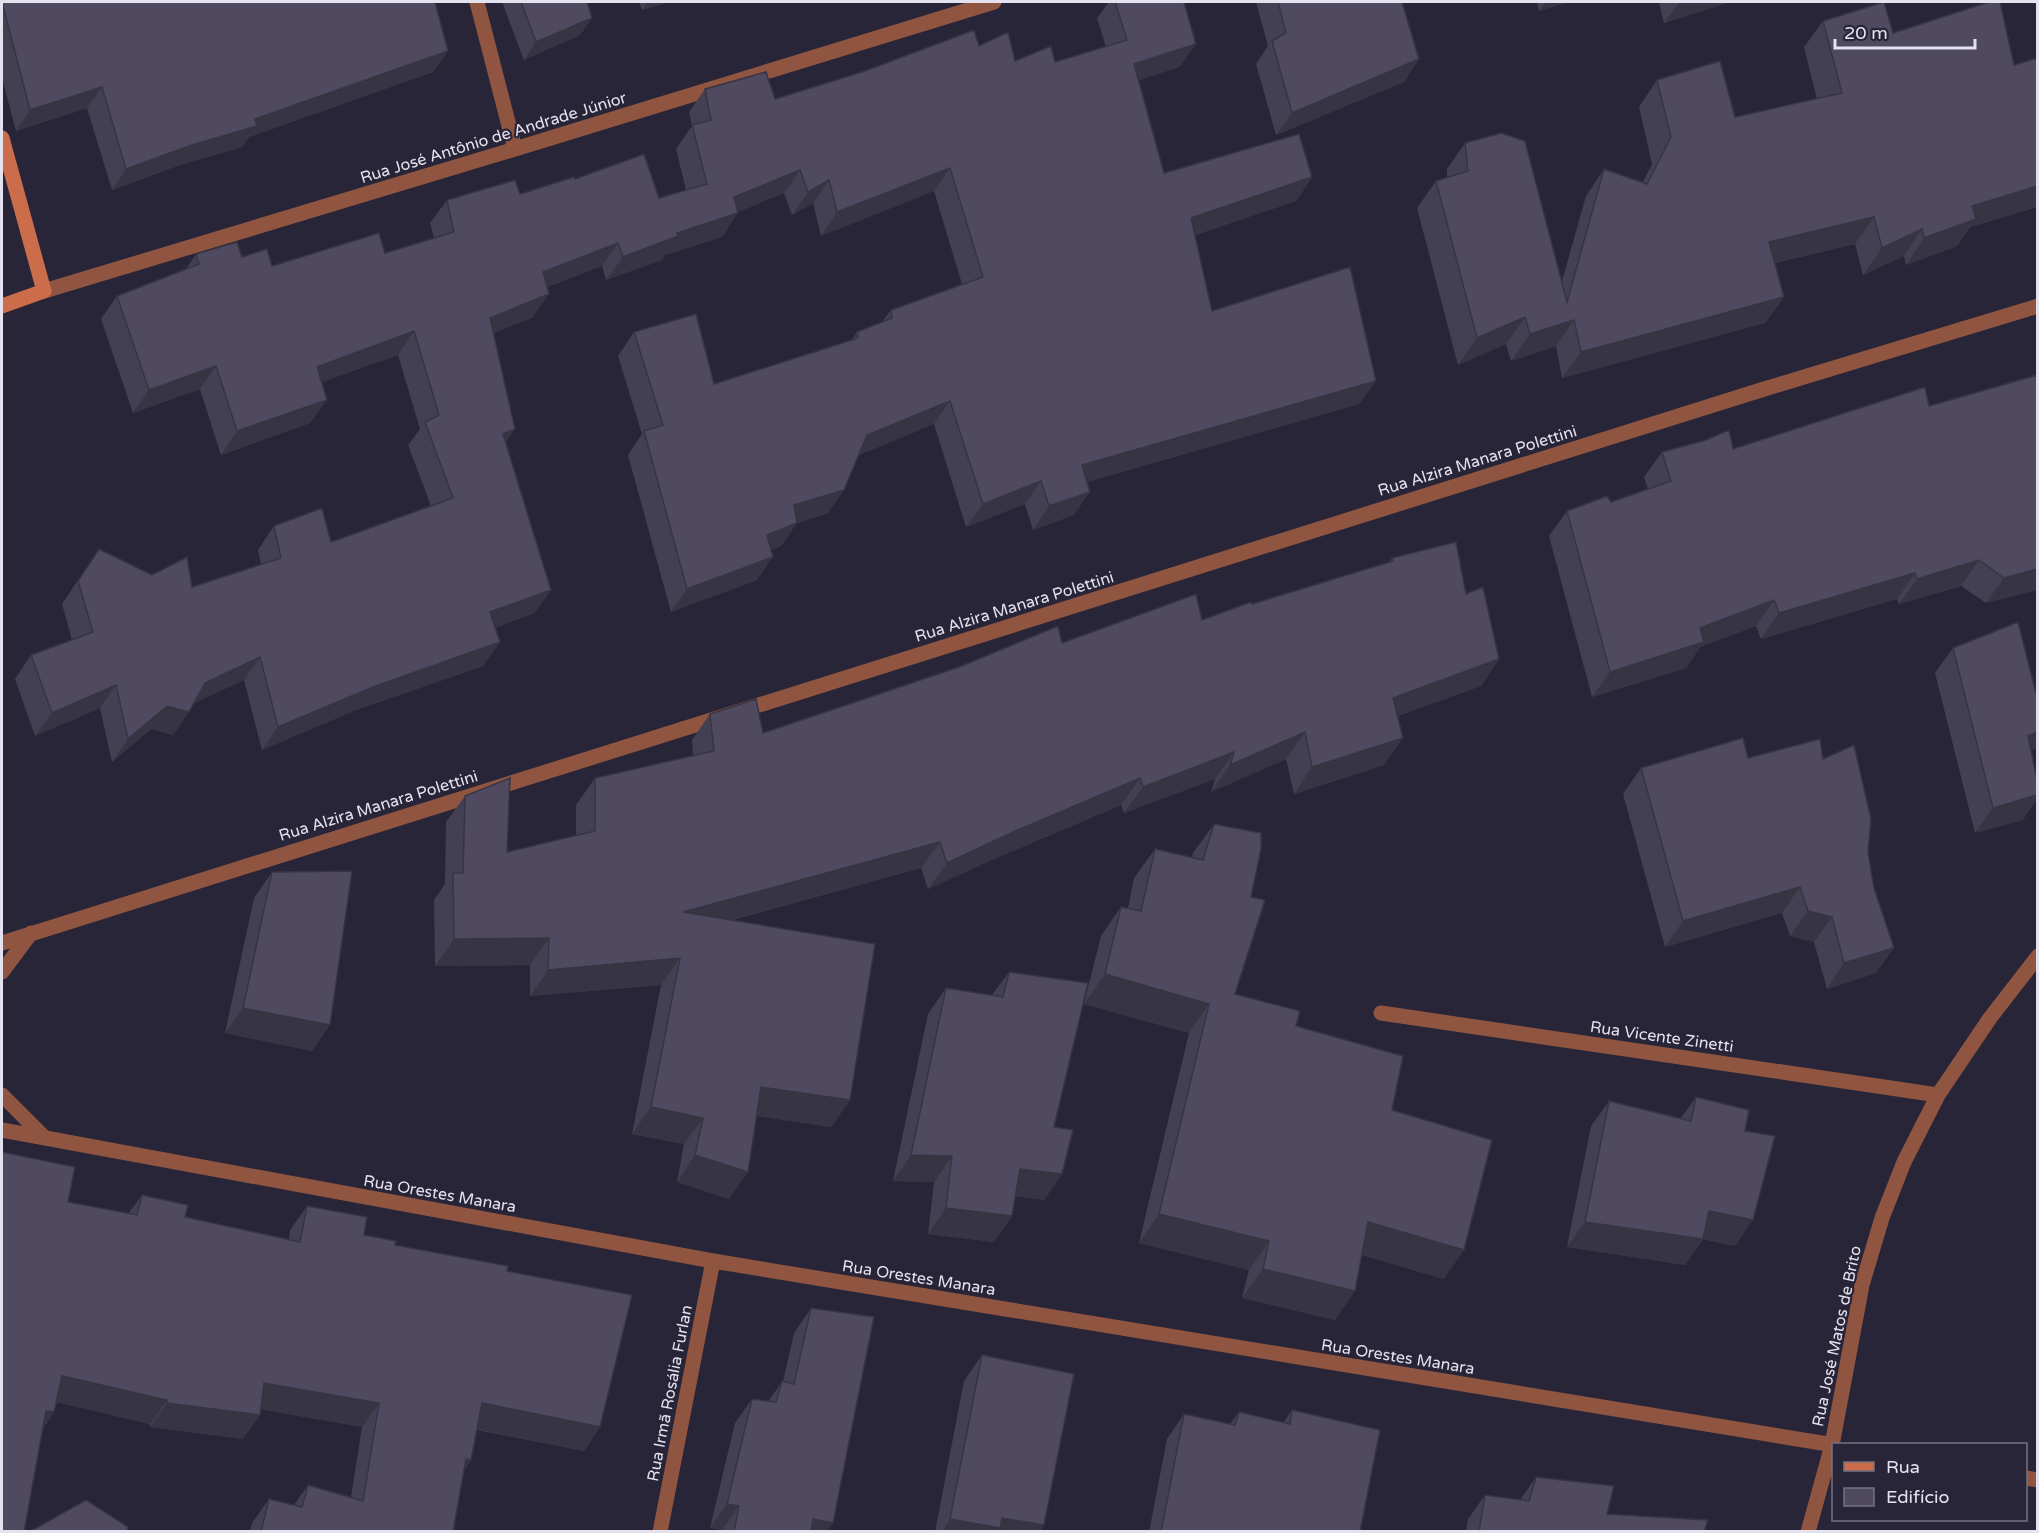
<svg xmlns="http://www.w3.org/2000/svg" width="2039" height="1533" viewBox="0 0 2039 1533" font-family="'Varela Round',sans-serif">
  <style>
    .lines { fill: none; stroke-linecap: round; stroke-linejoin: round }
    .street { stroke: #905540; stroke-width: 15 }
    .secondary { stroke: #cb6c4b; stroke-width: 15 }
    .wall { fill: #444053 }
    .shaded-wall { fill: #373443 }
    .building { fill: #4f4a60; stroke: #373443; stroke-width: 1.5 }
    .labels { text-anchor: middle; stroke-width: 4.5; stroke-linejoin: round; paint-order: stroke }
    .street-label { font-size: 16px; fill: #e5e2ef; stroke: #292538 }
  </style>
  <rect width="100%" height="100%" fill="#292538"/>
  <g class="lines">
    <path class="street" d="M477 2 515 149
      M44 291 515 149 994 2
      M2 943 1761 390 2038 306
      M2 972 31 933
      M1381 1013 1938 1095
      M2 1095 45 1138
      M2 1130 713 1261 1834 1445
      M2026 1478 2038 1480
      M660 1532 713 1261
      M1808 1532 1832 1445 1862 1285 1882 1218 1904 1162 1938 1095 1990 1018 2038 956"/>
    <path class="secondary" d="M2 138 44 291 2 306"/>
  </g>
  <path class="wall" d="M2 2 448 51 433 72 249 137 242 147 177 166 112 190 87 108 16 131 2 78Z
    M502 2H587L592 18 580 35 524 60Z
    M639 2H670L642 10Z
    M1109 2H1115L1196 44 1179 67 1139 80 1164 173 1312 177 1296 201 1195 235 1212 311 1376 381 1359 404 1087 482 1074 515 1033 530 1025 504 966 527 934 424 859 455 828 513 797 523 781 546 771 550 757 580 671 612 628 455 642 434 618 356 634 332 714 384 852 340 857 332 882 322 891 310 962 284 934 191 821 236 813 203 792 215 784 193 738 212 722 237 665 255 662 260 606 280 602 266 547 287 533 317 493 333 506 442 551 590 534 613 495 628 483 666 356 710 262 750 244 680 194 703 173 735 151 729 112 762 100 708 35 736 15 679 31 655 72 640 62 604 99 549 152 575 192 587 261 564 258 550 274 526 331 542 431 506 408 445 420 429 398 355 321 382 310 423 221 455 200 389 133 413 101 319 117 296 186 269 196 254 242 257 272 266 385 253 434 238 430 223 447 200 520 194 575 179 659 198 686 190 676 149 692 126 689 112 705 89 775 99 979 46 1015 61 1055 62 1106 47 1097 18Z
    M1256 2H1402L1419 59 1404 82 1276 135 1256 64 1268 46Z
    M1537 2H1568L1539 11Z
    M1659 2H1730L1664 23Z
    M1823 21 1893 33 2014 65 2037 58V207L1970 227 1957 246 1906 265 1904 256 1863 275 1855 244 1775 263 1784 297 1765 323 1562 378 1556 346 1511 361 1506 344 1458 365 1417 208 1436 181 1447 177V169L1465 143 1562 281 1586 196 1604 169 1643 182 1652 164 1639 107 1657 80 1735 117 1817 99 1804 47Z
    M2037 375V590L1986 603 1961 586 1899 604 1897 599 1761 639 1756 626 1700 647 1686 668 1592 697 1549 536 1567 511 1611 502 1648 489 1644 477 1662 452 1733 449 1929 406Z
    M1392 558 1466 594 1499 659 1481 686 1398 716 1384 765 1294 794 1286 759 1211 792 1215 779 1124 813 1121 805 994 859 928 889 921 868 732 920 850 1100 831 1127 757 1116 729 1199 677 1182 684 1144 632 1134 661 985 530 996V965L435 966 434 900 445 884 446 822 465 796 507 852 576 836V805L595 778 693 756 692 740 710 714 763 733 1062 643 1202 620 1389 562Z
    M1953 648 2036 693 2037 692V748L2031 751 2023 820 1975 833 1935 673Z
    M1748 758 1823 759 1868 852 1876 973 1827 989 1814 942 1790 936 1782 913 1665 947 1623 794 1641 768Z
    M1214 824 1251 897 1235 994 1296 1026 1392 1110 1444 1279 1362 1255 1335 1320 1242 1298 1249 1270 1139 1243 1189 1033 1084 1004 1101 936 1121 907 1128 908 1134 878 1155 849 1192 858 1193 853Z
    M272 872 312 1051 225 1033 254 898Z
    M1009 972 1054 1127 1062 1174 1044 1200 1015 1196 1012 1216 994 1242 928 1234 934 1182 893 1181 928 1014 946 988 992 995Z
    M1696 1097 1745 1131 1735 1246 1703 1239 1685 1265 1567 1247 1591 1126 1609 1101 1681 1118Z
    M142 1195 185 1217 289 1239 290 1230 307 1206 364 1235 395 1245 507 1271 600 1427 584 1451 477 1430 471 1460 464 1470 453 1532H250L252 1523 269 1499 294 1505 308 1485 351 1497 362 1427 260 1409 243 1439 150 1427V1424L57 1402 54 1412 42 1430 128 1214Z
    M811 1308 827 1532H721L722 1530 710 1528 735 1423 752 1399 768 1401 783 1381 794 1333Z
    M982 1355 1040 1532H935L964 1381Z
    M1292 1410 1360 1532H1149L1167 1439 1184 1414 1230 1424 1239 1412 1283 1423Z
    M1536 1477 1607 1514 1704 1532H1466L1468 1519 1485 1495 1520 1500Z"/>
  <path class="shaded-wall" d="M648 2H670L642 10Z
    M1545 2H1568L1539 11Z
    M1680 2H1730L1664 23Z
    M592 18 580 35 524 60 536 42Z
    M1196 44 1179 67 1118 87 1134 64Z
    M448 51 433 72 249 137 242 147 177 166 112 190 126 169 255 119Z
    M1419 59 1404 82 1276 135 1292 113Z
    M102 87 87 108 16 131 30 110Z
    M950 168 934 191 821 236 837 212Z
    M800 170 784 193 720 219 738 213 722 237 665 255 662 260 606 280 623 257 734 197Z
    M1312 177 1296 201 1175 241 1191 218Z
    M829 180 813 203 792 215 808 192Z
    M2037 186V207L1970 227 1957 246 1906 265 1924 238 1972 206Z
    M1874 217 1855 244 1750 268 1769 242Z
    M1922 229 1904 256 1863 275 1882 248Z
    M618 243 602 266 526 295 543 272Z
    M549 294 533 317 474 341 490 318Z
    M1784 297 1765 323 1562 378 1581 352Z
    M1525 317 1506 344 1458 365 1477 338Z
    M1574 320 1556 346 1511 361 1530 334Z
    M414 331 398 355 300 390 317 367Z
    M216 366 200 389 133 413 149 390Z
    M1376 381 1359 404 1066 488 1082 465Z
    M327 400 310 423 221 455 237 431Z
    M950 401 934 424 851 458 867 435Z
    M515 429 499 452 503 434Z
    M1041 481 1025 504 966 527 983 504Z
    M844 490 828 513 778 528 794 505Z
    M1090 492 1074 515 1033 530 1049 506Z
    M797 523 781 546 751 558 767 535Z
    M773 557 757 580 671 612 687 589Z
    M1979 560 1961 586 1899 604 1917 579Z
    M2037 569V590L1986 603 2004 578Z
    M1915 573 1897 599 1761 639 1779 613Z
    M551 590 534 613 474 636 490 612Z
    M1774 600 1756 626 1700 647 1686 668 1592 697 1610 672 1700 628Z
    M500 642 483 666 356 710 262 750 278 727 373 687Z
    M260 657 244 680 188 706 205 683Z
    M1499 659 1481 686 1375 724 1393 698Z
    M116 685 100 708 35 736 52 713Z
    M167 706 189 712 173 735 151 729 112 762 128 739Z
    M1305 732 1286 759 1211 792 1230 765Z
    M2037 732V748L2010 762 2028 736Z
    M1403 738 1384 765 1294 794 1312 767Z
    M1234 752 1215 779 1124 813 1143 787Z
    M1140 778 1121 805 994 859 928 889 947 863 1013 832Z
    M2037 795V799L2023 820 1975 833 1993 808Z
    M940 842 921 868 664 938 683 912Z
    M1800 887 1782 913 1665 947 1683 921Z
    M1808 911 1832 917 1814 942 1790 936Z
    M549 938 530 965 435 966 454 939Z
    M1894 948 1876 973 1827 989 1844 963Z
    M680 958 661 985 530 996 548 970Z
    M1105 974 1209 1004 1189 1033 1084 1004Z
    M243 1008 330 1025 312 1051 225 1033Z
    M761 1087 850 1100 831 1127 743 1114Z
    M651 1107 703 1118 684 1144 632 1134Z
    M695 1155 748 1172 729 1199 677 1182Z
    M911 1155 952 1156 934 1182 893 1181Z
    M1020 1169 1062 1174 1044 1200 1002 1194Z
    M946 1208 1012 1216 994 1242 928 1234Z
    M1709 1211 1753 1220 1735 1246 1692 1236Z
    M1159 1214 1269 1241 1249 1270 1139 1243Z
    M1368 1222 1464 1250 1444 1279 1348 1251Z
    M1585 1222 1703 1239 1685 1265 1567 1247Z
    M1263 1269 1355 1291 1335 1320 1242 1298Z
    M62 1376 167 1400 150 1424 46 1400Z
    M264 1383 379 1403 362 1427 247 1407Z
    M167 1403 260 1415 243 1439 150 1427Z
    M482 1403 600 1427 584 1451 465 1427Z
    M46 1411 54 1412 38 1436Z
    M466 1459 471 1460 454 1484Z
    M727 1504 739 1506 722 1530 710 1528Z
    M1002 1518 1044 1525 1040 1532H942L950 1519Z
    M813 1519 833 1523 827 1532H805Z"/>
  <path class="building" d="M2 2H435L448 51 255 119 257 126 192 145 126 169 102 87 30 110Z
    M521 2H587L592 18 536 42Z
    M1115 2H1184L1196 44 1134 64 1164 173 1299 134 1312 177 1191 218 1212 311 1350 267 1376 381 1082 465 1090 492 1049 506 1041 481 983 504 950 401 867 435 844 490 794 505 797 523 767 535 773 557 687 589 644 431 663 425 634 332 696 314 714 384 858 338 857 332 892 318 891 310 983 277 950 168 837 212 829 180 808 192 800 170 734 197 738 213 677 233 678 236 623 257 618 243 543 272 549 294 490 318 515 429 503 434 551 590 490 612 500 642 373 687 278 727 260 657 205 683 189 712 167 706 128 739 116 685 52 713 31 655 93 632 78 581 99 549 152 575 187 557 192 587 281 558 274 526 322 508 331 542 453 498 425 422 439 415 414 331 317 367 327 400 237 431 216 366 149 390 117 296 199 264 196 254 237 242 242 257 267 249 272 266 379 233 385 253 454 232 447 200 515 180 520 194 574 177 575 179 644 154 659 198 707 184 692 125 711 120 705 89 766 72 775 99 865 71 974 30 979 46 1008 32 1015 61 1051 46 1055 62 1127 40Z
    M1278 2H1402L1419 59 1292 113 1272 41 1286 33Z
    M1884 2 1893 33 1989 2H2000L2014 65 2037 58V186L1972 206 1976 219 1924 238 1922 229 1882 248 1874 217 1769 242 1784 297 1581 352 1574 320 1530 334 1525 317 1477 338 1436 181 1468 171 1465 143 1501 133 1525 141 1567 302 1604 169 1647 184 1671 137 1657 80 1720 61 1735 117 1842 93 1823 21Z
    M2037 375V569L2004 578 1979 560 1917 579 1915 573 1779 613 1774 600 1700 628 1704 642 1610 672 1567 511 1607 496 1611 502 1671 481 1662 452 1706 440 1729 430 1733 449 1925 387 1929 406Z
    M1456 542 1466 594 1483 587 1499 659 1393 698 1403 738 1312 767 1305 732 1230 765 1234 752 1143 787 1140 778 1013 832 947 863 940 842 683 912 875 944 850 1100 761 1087 748 1172 695 1155 703 1118 651 1107 680 958 548 970 549 938 454 939 453 873H463L465 796 510 778 507 852 595 831V778L714 751 710 714 756 699 763 733 959 667 1058 626 1062 643 1196 594 1202 620 1251 602 1252 604 1393 561 1392 558Z
    M2018 622 2036 693 2037 692V732L2028 736 2037 780V795L1993 808 1953 648Z
    M1743 738 1748 758 1820 739 1823 759 1854 745 1871 819 1868 852 1874 888 1894 948 1844 963 1832 917 1808 911 1800 887 1683 921 1641 768Z
    M1214 824 1261 833V849L1251 897 1265 900 1235 994 1300 1011 1296 1026 1403 1056 1392 1110 1492 1140 1464 1250 1368 1222 1355 1291 1263 1269 1269 1241 1159 1214 1209 1004 1105 974 1121 907 1141 911 1155 849 1203 860Z
    M352 871 330 1025 243 1008 272 872Z
    M1009 972 1088 983 1054 1127 1073 1130 1062 1174 1020 1169 1012 1216 946 1208 952 1156 911 1155 946 988 1003 997Z
    M1696 1097 1749 1110 1745 1131 1775 1136 1753 1220 1709 1211 1703 1239 1585 1222 1609 1101 1691 1121Z
    M2 1152 75 1167 68 1202 137 1215 142 1195 188 1205 185 1217 300 1242 307 1206 367 1217 364 1235 396 1241 395 1245 508 1266 507 1271 632 1295 600 1427 482 1403 471 1460 466 1459 453 1532H261L269 1499 302 1507 308 1485 363 1501 379 1403 264 1383 260 1415 167 1403V1400L62 1376 54 1412 46 1411 24 1532H2Z
    M811 1308 874 1317 833 1523 813 1519 811 1532H734L739 1506 727 1504 752 1399 776 1402 782 1381 794 1384Z
    M982 1355 1074 1374 1044 1525 1002 1518 1000 1528 950 1519Z
    M1292 1410 1380 1430 1360 1532H1161L1184 1414 1235 1425 1239 1412 1290 1424Z
    M1536 1477 1614 1486 1607 1514 1708 1520 1704 1532H1479L1485 1495 1529 1501Z
    M86 1500 128 1527 127 1532H29Z"/>
  <g class="labels">
    <g class="street-label">
      <text transform="translate(493 137) rotate(-17)" y="6">Rua José Antônio de Andrade Júnior</text>
      <text transform="translate(1477 460) rotate(-17)" y="6">Rua Alzira Manara Polettini</text>
      <text transform="translate(1014 606) rotate(-17)" y="6">Rua Alzira Manara Polettini</text>
      <text transform="translate(378 805) rotate(-17)" y="6">Rua Alzira Manara Polettini</text>
      <text transform="translate(1662 1036) rotate(8)" y="6">Rua Vicente Zinetti</text>
      <text transform="translate(440 1193) rotate(10)" y="6">Rua Orestes Manara</text>
      <text transform="translate(919 1277) rotate(9)" y="6">Rua Orestes Manara</text>
      <text transform="translate(1836 1336) rotate(-78)" y="6">Rua José Matos de Brito</text>
      <text transform="translate(1398 1356) rotate(9)" y="6">Rua Orestes Manara</text>
      <text transform="translate(669 1393) rotate(-79)" y="6">Rua Irmã Rosália Furlan</text>
    </g>
  </g>
  <rect width="2039" height="1533" fill="none" stroke="#e5e2ef" stroke-width="6"/>
  <rect x="1832" y="1443" width="195" height="78" fill="#292538" stroke="#747181" stroke-width="1.5"/>
  <rect x="1844" y="1462" width="30" height="9" fill="#cb6c4b" stroke="#747181" stroke-width="1.5"/>
  <text x="1886" y="1473" font-size="18" fill="#e5e2ef">Rua</text>
  <rect x="1844" y="1488" width="30" height="18" fill="#4f4a60" stroke="#747181" stroke-width="1.5"/>
  <text x="1886" y="1503" font-size="18" fill="#e5e2ef">Edifício</text>
  <path d="M1835 39v9h140v-9" fill="none" stroke="#e5e2ef" stroke-width="3"/>
  <text x="1844" y="39" font-size="18" fill="#e5e2ef" stroke="#292538" stroke-width="4.5" paint-order="stroke">20 m</text>
</svg>
